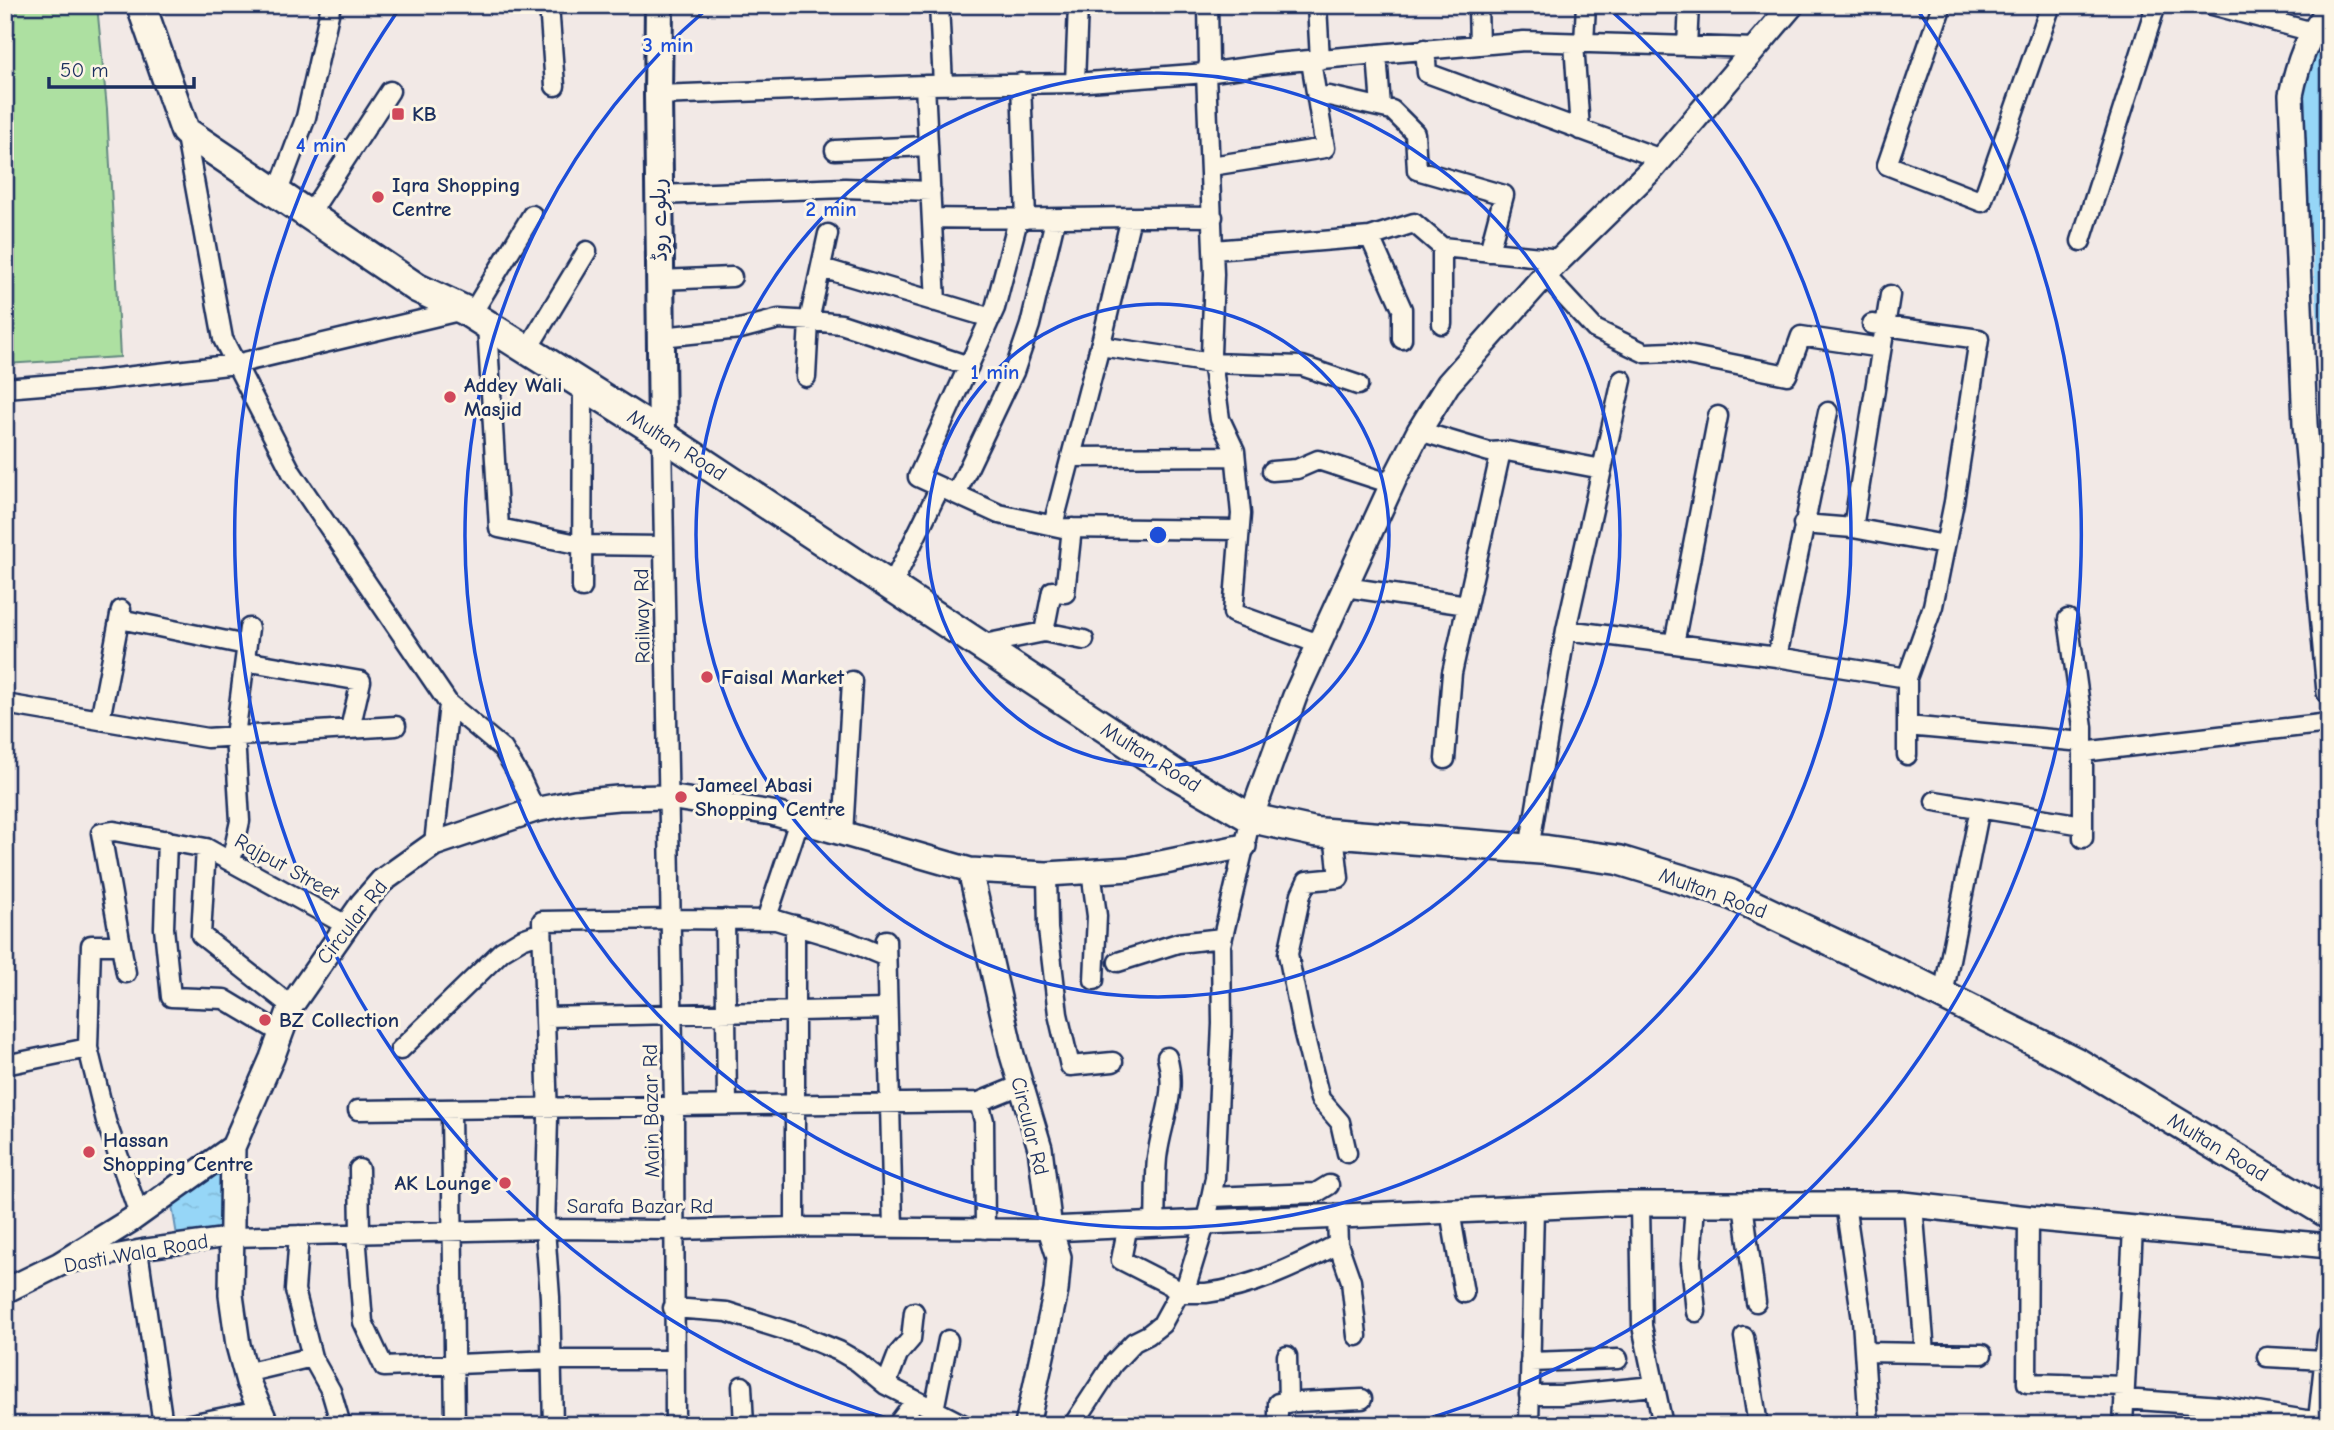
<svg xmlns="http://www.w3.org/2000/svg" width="2334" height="1430" viewBox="0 0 2334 1430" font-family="'Comic Neue','Playpen Sans Arabic',sans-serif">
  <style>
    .park { fill: #ade0a1; stroke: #648880; stroke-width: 2 }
    .water { fill: url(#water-ripples); stroke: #6593ba; stroke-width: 2 }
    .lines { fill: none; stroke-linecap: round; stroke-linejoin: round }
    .canal { stroke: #96d6f7; stroke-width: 21 }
    .minor-casing { stroke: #1b2f5e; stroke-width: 23 }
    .tertiary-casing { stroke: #1b2f5e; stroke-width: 28 }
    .secondary-casing { stroke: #1b2f5e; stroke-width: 32 }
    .primary-casing { stroke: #1b2f5e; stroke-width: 33 }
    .minor { stroke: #fcf5e5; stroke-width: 18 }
    .tertiary { stroke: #fcf5e5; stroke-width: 23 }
    .secondary { stroke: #fcf5e5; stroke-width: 26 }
    .primary { stroke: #fcf5e5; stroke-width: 28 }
    .ring { fill: none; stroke: #1d4ed8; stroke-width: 3.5 }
    .poi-dot { fill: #d1495b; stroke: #fcf5e5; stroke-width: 2.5 }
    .labels { text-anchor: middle; stroke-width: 6; stroke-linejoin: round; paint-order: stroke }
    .poi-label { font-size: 21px; font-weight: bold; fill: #1b2f5e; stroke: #fcf5e5; text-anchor: start }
    .street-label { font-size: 21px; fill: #1b2f5e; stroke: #fcf5e5 }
    .centre { fill: #1d4ed8; stroke: #fcf5e5; stroke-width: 3.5 }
    .ring-label { font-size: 21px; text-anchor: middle; font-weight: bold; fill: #1d4ed8; stroke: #fcf5e5; stroke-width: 6; stroke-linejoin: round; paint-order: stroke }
  </style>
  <defs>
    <pattern id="water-ripples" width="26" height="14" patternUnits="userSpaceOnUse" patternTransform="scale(1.75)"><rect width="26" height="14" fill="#96d6f7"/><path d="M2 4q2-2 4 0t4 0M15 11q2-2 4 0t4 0" fill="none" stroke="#81b8d6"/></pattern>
  </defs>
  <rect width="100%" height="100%" fill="#f2e9e6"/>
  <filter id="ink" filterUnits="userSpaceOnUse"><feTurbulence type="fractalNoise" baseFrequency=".0143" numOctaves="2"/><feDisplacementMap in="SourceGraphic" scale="14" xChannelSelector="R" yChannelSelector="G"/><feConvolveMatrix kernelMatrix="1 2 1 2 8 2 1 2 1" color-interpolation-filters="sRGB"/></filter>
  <g filter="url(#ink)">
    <path class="park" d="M5 5H97L107 109 120 357 5 364Z"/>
    <path class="water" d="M226 1164 220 1231 177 1236 171 1199Z"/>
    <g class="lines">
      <path class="canal" d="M2329 50 2320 61 2311 104 2329 329"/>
      <defs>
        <path id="minor" d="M549 5 555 86
          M939 5 943 84
          M1208 5 1209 63 1206 73 1214 274 1211 354 1220 419 1235 451 1241 514 1233 613 1319 644
          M1317 5 1320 60
          M1478 5 1479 45
          M1942 5 1887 165 1982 202 2051 5
          M2212 5 2313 32
          M1574 43 1580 130
          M1584 43 1586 5
          M1687 46 1689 5
          M1425 49 1427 73 1661 159
          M1377 54 1381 107
          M1021 83 1026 219
          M1075 83 1078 5
          M925 85 936 302
          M658 95 925 85 1075 83 1206 73 1276 63 1524 41 1756 48
          M1317 98 1329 96 1392 110 1415 133 1417 170 1504 195 1489 252
          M185 131 223 339 292 473 449 704 434 844
          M835 150 928 146
          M1211 166 1325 148 1311 61
          M277 194 306 117 331 5
          M659 195 845 188 931 191
          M309 215 390 91
          M932 218C1026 220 1119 216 1213 217
          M1018 220 995 308 918 477 999 514 1063 528 1238 530
          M1370 237 1402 309V339
          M2081 241 2156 5
          M1442 247 1561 259
          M1214 250 1370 237 1414 223 1442 247V324
          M822 268 991 318
          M1546 276 1595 329 1645 353 1672 352 1787 375 1801 336 1881 348
          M660 280 732 277
          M471 315 532 215
          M1872 324 1979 339 1954 502 1933 606 1907 678V755
          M487 325 499 528 582 545 664 546
          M661 337 740 329 779 319 813 321 841 324 969 366
          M1100 346 1212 363 1302 366 1358 385
          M527 350 587 251
          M806 377 809 321 828 234
          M5 388 91 381 236 364 463 310
          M1419 431 1489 452 1507 451 1602 469
          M662 435 674 1105 675 1425
          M1071 457 1235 456
          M1272 471 1297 469 1318 460 1392 484
          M956 494 1014 372 1030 325 1055 220
          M1803 524 1853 528 1945 545
          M1053 525 1105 327 1131 217
          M1853 528 1890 295
          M891 587 940 487
          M1345 587 1467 605
          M582 588 583 385
          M120 619 246 645
          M2068 619 2083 727V838
          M1566 630 1777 657 1907 678
          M1044 632 1052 591 1065 593 1072 528
          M1674 644 1718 416
          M979 645 1044 632 1084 640
          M1777 657 1828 412
          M245 661 361 681 350 729
          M5 704 207 738 396 726
          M449 704 503 749 520 777 535 810
          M100 720 121 610
          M1907 726 2083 742
          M2083 752 2329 723
          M1445 759 1452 673 1501 451
          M1935 801 2083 825
          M843 834 852 681
          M1334 834 1339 878 1307 881 1301 894 1288 954 1303 1030 1320 1099 1340 1122 1347 1153
          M167 840 164 928 171 997 224 999 281 1033
          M206 848 201 935 291 1006
          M1529 849 1566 630 1622 380
          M231 862 240 821 235 736 249 628
          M1091 871 1097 916 1094 980
          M1047 874 1048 929 1058 1014 1070 1066 1113 1062
          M725 919 727 1105
          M766 920 799 821
          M795 925V1227
          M886 940 893 1228
          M121 945H91L88 1048 106 1121 139 1214
          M1118 962 1178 943 1222 938
          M126 973 101 833 114 831 206 848 346 925
          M1943 995 1980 808
          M545 1017 887 1009
          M400 1050 502 951 522 939 542 932
          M5 1065 88 1048
          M979 1102 984 1121 985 1229
          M358 1110 979 1102 1021 1085
          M451 1111 455 1425
          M359 1169 360 1233
          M1211 1197 1316 1193 1329 1185
          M1640 1204 1642 1326 1663 1425
          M1695 1204 1691 1263 1696 1312
          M1743 1204 1756 1302
          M1845 1204 1862 1320 1869 1425
          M1913 1205 1925 1353
          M1450 1211 1464 1293
          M1337 1216 1338 1244 1351 1281 1357 1336
          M2028 1218 2027 1383 2125 1386
          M1155 1224C1156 1202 1155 1180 1157 1158 1161 1122 1178 1094 1167 1057
          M1128 1225 1121 1260 1170 1285 1179 1293C1188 1293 1197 1293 1206 1293 1251 1288 1299 1265 1338 1244
          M356 1234 363 1322 384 1367 552 1360H674
          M299 1235 295 1290 312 1357 331 1391 341 1425
          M138 1250 163 1425
          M69 1263 143 1249 231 1237 545 1229 674 1230 795 1227 1050 1229
          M1184 1293 1206 1221 1215 1178 1222 1024 1221 945 1251 818
          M673 1308 727 1312 800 1335 839 1351 858 1362 886 1385 964 1425
          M1744 1337 1758 1425
          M1865 1352 1982 1354
          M1287 1356 1288 1403
          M2267 1357 2324 1360
          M1530 1362 1618 1359
          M245 1373 312 1357
          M886 1385 898 1354 911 1339 914 1312
          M742 1386 744 1425
          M1529 1395H1561L1654 1386
          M2124 1399 2220 1406 2306 1420H2329
          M934 1410 948 1340
          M2318 1420 2327 1336
          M185 1425 260 1410
          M553 1425 550 1297 545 1229 548 1118 542 921 670 919 776 920 850 942 886 957
          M897 1425 915 1401
          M1073 1425 1113 1364 1134 1342 1148 1335 1162 1324 1179 1293
          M1278 1425V1403L1362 1399
          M1529 1425 1534 1208
          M2123 1425 2133 1228"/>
        <path id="tertiary" d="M2329 10C2307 36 2298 62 2291 95L2305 424 2329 692
          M1251 818 1295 696 1319 644 1395 478 1419 431 1448 384 1552 267 1654 167 1792 5
          M970 870 1012 1055 1040 1148 1050 1229 1059 1257 1056 1291 1027 1425
          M1050 1229 1610 1204H1904L2028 1218 2329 1246
          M5 1291 60 1264 131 1220 233 1147
          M267 1425 248 1382 238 1345 231 1295 233 1147 272 1058 291 1006 362 904 382 881 434 844 535 810 575 802 618 798 668 797 772 813 970 870 1047 874 1131 869 1244 846"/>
        <path id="secondary" d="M659 5 658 95 662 435"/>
        <path id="primary" d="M141 5 185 131 417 288 464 310 662 435 1175 774 1251 818 1315 832 1547 850 1618 860 1730 894 1914 981 2078 1063 2329 1214"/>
      </defs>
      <use href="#minor" class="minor-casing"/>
      <use href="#tertiary" class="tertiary-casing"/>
      <use href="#secondary" class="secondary-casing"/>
      <use href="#primary" class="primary-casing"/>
      <use href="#minor" class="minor"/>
      <use href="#tertiary" class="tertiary"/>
      <use href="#secondary" class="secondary"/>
      <use href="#primary" class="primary"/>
    </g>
  </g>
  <g class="ring">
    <circle cx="1158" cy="535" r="231"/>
    <circle cx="1158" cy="535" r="462"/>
    <path d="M1608 8A693 693 0 1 1 708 8"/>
    <path d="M903 1423A924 924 0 0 1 397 12M1919 12A924 924 0 0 1 1413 1423"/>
  </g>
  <g class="poi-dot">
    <rect x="391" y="107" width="14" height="14" rx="3.5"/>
    <circle cx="378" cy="197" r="7"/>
    <circle cx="450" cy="397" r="7"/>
    <circle cx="707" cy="677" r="7"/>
    <circle cx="681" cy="797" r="7"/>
    <circle cx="265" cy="1020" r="7"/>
    <circle cx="89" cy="1152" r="7"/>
    <circle cx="505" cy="1183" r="7"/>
  </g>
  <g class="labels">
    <g class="poi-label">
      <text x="412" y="121">KB</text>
      <text x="392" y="192">Iqra Shopping<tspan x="392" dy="24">Centre</tspan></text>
      <text x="464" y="392">Addey Wali<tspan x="464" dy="24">Masjid</tspan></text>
      <text x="721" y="684">Faisal Market</text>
      <text x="695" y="792">Jameel Abasi<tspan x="695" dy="24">Shopping Centre</tspan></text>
      <text x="279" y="1027">BZ Collection</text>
      <text x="103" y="1147">Hassan<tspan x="103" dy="24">Shopping Centre</tspan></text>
      <text x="491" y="1190" text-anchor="end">AK Lounge</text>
    </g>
    <g class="street-label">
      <text transform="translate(659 220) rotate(-91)" y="7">ریلوے روڈ</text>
      <text transform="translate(677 445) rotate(33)" y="7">Multan Road</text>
      <text transform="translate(642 616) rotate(-91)" y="7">Railway Rd</text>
      <text transform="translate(1151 757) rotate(32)" y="7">Multan Road</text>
      <text transform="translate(287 867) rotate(29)" y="7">Rajput Street</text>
      <text transform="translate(1713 893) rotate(20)" y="7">Multan Road</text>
      <text transform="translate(352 922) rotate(-52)" y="7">Circular Rd</text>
      <text transform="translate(651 1111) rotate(-91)" y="7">Main Bazar Rd</text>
      <text transform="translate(1030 1126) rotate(76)" y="7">Circular Rd</text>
      <text transform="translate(2218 1147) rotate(31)" y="7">Multan Road</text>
      <text x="640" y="1213">Sarafa Bazar Rd</text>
      <text transform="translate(136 1253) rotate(-10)" y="7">Dasti Wala Road</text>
    </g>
  </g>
  <circle cx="1158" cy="535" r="10" class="centre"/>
  <g class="ring-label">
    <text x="668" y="52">3 min</text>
    <text x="321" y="152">4 min</text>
    <text x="831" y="216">2 min</text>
    <text x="995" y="379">1 min</text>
  </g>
  <rect width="2334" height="1430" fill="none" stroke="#fcf5e5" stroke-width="28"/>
  <rect x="14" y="14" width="2306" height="1402" fill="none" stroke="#1b2f5e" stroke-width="2.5" filter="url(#ink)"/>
  <path d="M49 77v10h145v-10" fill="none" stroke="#1b2f5e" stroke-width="3.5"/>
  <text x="60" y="77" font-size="21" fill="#1b2f5e" stroke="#fcf5e5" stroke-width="5" paint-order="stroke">50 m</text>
</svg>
